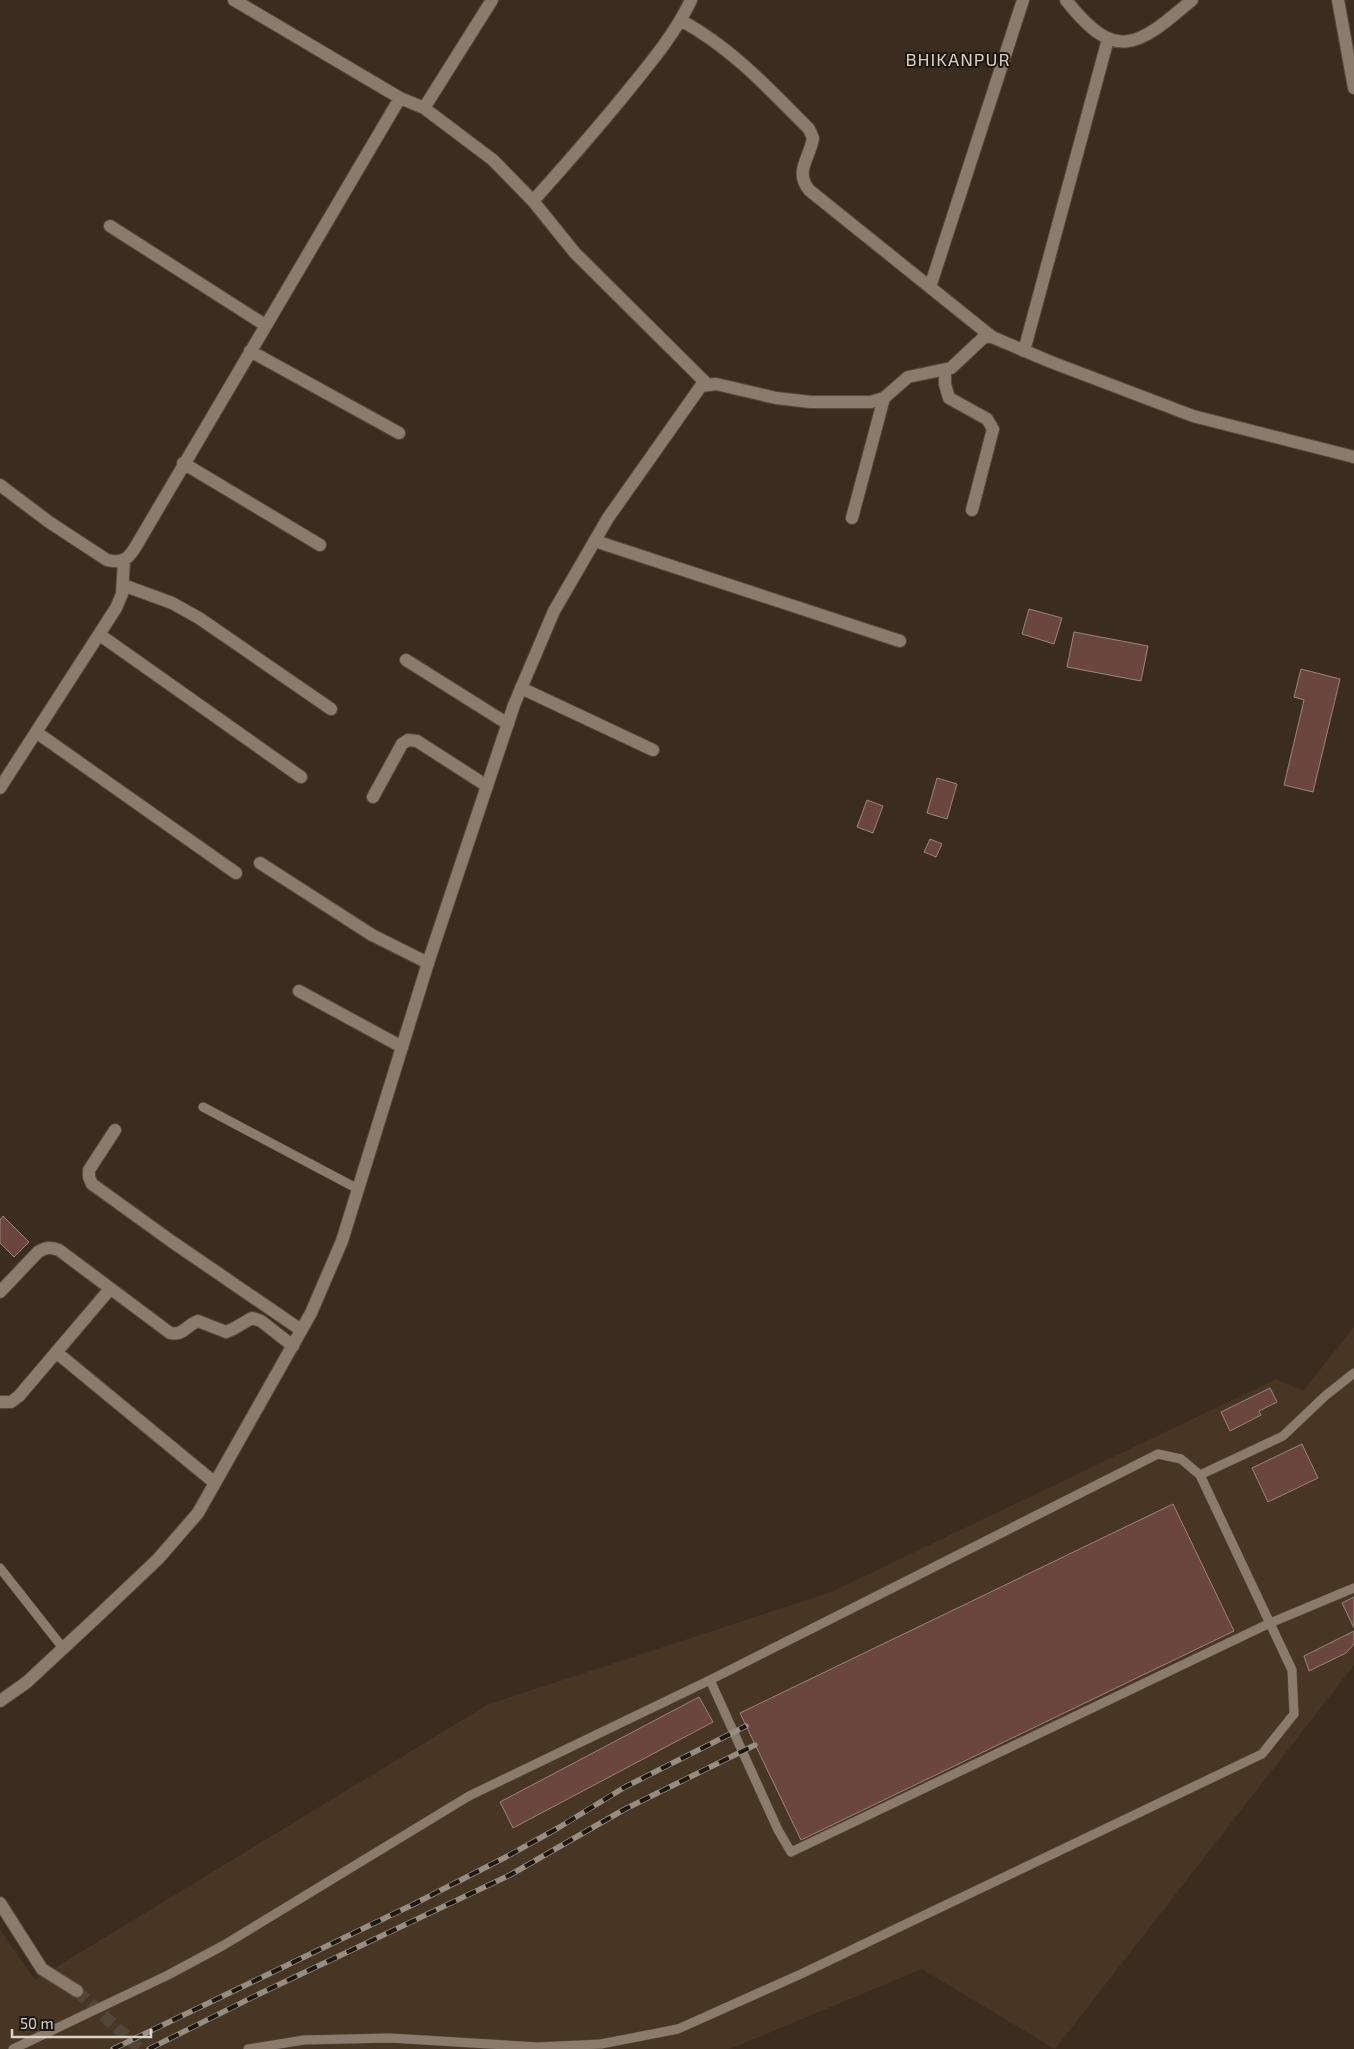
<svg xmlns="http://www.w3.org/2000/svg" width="1354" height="2049" viewBox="0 0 1354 2049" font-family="'Exo 2',sans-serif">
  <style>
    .built { fill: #473623 }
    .building { fill: #6b463f; stroke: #9b8480 }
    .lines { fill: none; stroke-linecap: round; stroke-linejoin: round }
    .street-tunnel { stroke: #52463a; stroke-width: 12; stroke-dasharray: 12 6; stroke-linecap: butt }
    .lane-casing { stroke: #554a3f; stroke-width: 10 }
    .street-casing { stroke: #554a3f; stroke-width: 14 }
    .secondary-casing { stroke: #554a3f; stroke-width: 14 }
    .lane { stroke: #8b7b6c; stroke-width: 9 }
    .street { stroke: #8b7b6c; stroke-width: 12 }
    .secondary { stroke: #8b7b6c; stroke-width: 12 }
    .rail-casing { stroke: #978d83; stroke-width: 5.5 }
    .rail { stroke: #1c1711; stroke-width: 4; stroke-dasharray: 11; stroke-linecap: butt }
    .labels { text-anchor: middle; stroke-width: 4; stroke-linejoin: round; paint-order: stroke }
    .quarter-label { font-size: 18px; letter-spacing: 1px; fill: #e0cfbe; stroke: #1c1711 }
  </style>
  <rect width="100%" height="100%" fill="#3a2d20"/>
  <path class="built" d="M1354 1327V1665L1055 2049 922 1969 730 2049H0V1930L35 1980 487 1705 831 1592 1276 1379 1303 1391Z"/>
  <path class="building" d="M1029 609 1062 618 1054 644 1022 634Z
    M1074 632 1148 646 1141 681 1067 667Z
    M1301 669 1340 679 1313 792 1284 785 1304 700 1294 697Z
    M937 778 957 784 947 819 927 813Z
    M867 800 883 806 873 833 857 827Z
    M930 839 942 844 936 857 924 852Z
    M3 1216 29 1242 14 1257 0 1243V1220Z
    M1270 1388 1277 1402 1259 1411 1261 1415 1230 1431 1221 1412Z
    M1302 1444 1318 1478 1268 1502 1252 1468Z
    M1173 1504 1234 1631 801 1840 740 1713Z
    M1354 1597V1628L1342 1603Z
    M1354 1631V1644L1346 1653 1309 1671 1304 1656Z
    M699 1697 713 1722 513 1828 500 1802Z"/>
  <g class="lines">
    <path class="street-tunnel" d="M77 1991 140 2049"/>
    <defs>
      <path id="lane" d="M203 1107 358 1189
        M1200 1475 1283 1436 1325 1396 1354 1373
        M0 1568 63 1648
        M710 1680 778 1830 791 1852 1270 1623 1354 1588
        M13 2049 168 1975 224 1945 469 1796 710 1680 1158 1454 1181 1459 1200 1475 1292 1670 1294 1714 1262 1754 801 1974 678 2029 601 2044 538 2047 390 2038 304 2040 248 2049"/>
      <path id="street" d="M234 0 400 98 424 108 493 160 533 201 575 253 707 384
        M1066 0C1116 64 1138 46 1192 0
        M1338 0 1354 88
        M682 21C733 49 768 88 809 129L813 138C810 158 794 171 809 190L992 337
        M424 108 492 0
        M533 201C568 162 602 123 635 82 656 56 677 30 691 0
        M110 226 265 325
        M930 287 1023 0
        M250 351 399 433
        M1024 351 1108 39
        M945 371V384L949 398 987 419 993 429 972 510
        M183 463 320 545
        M0 485 49 522 107 560C126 565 131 555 139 541L400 98
        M852 518 884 398
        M595 541 900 641
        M123 585 172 603 199 618 331 709
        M100 635 301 777
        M406 660 508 724
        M521 688 653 750
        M36 732 236 873
        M0 788 116 608 122 594 124 560
        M373 797 402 744 408 740 417 741 487 786
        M260 863 372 935 428 963
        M299 991 402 1047
        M115 1130 89 1170V1177L92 1184 171 1241 301 1330
        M0 1292 38 1252C46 1247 51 1247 59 1250L170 1333C183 1336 187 1325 198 1321L226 1332 233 1329 252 1318 261 1321 293 1346
        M56 1352 215 1483
        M0 1402H11L19 1396 110 1289
        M0 1903 42 1969 77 1991"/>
      <path id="secondary" d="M0 1701 27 1682 100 1614 158 1559 198 1513 311 1313 342 1241 428 963 514 705 554 611 608 518 701 386 716 384 776 398 811 402H871L884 398 908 377 951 368 982 339 985 337H992L1051 362 1193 416 1354 457"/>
    </defs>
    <use href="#lane" class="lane-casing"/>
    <use href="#street" class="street-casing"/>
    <use href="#secondary" class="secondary-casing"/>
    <use href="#lane" class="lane"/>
    <use href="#street" class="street"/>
    <use href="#secondary" class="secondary"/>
    <defs>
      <path id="rail" d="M113 2049 412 1905 504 1858 558 1828 625 1787 746 1726
        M149 2049 259 1994 510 1875 625 1809 755 1745"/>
    </defs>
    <use href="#rail" class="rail-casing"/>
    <use href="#rail" class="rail"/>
  </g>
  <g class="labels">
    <g class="quarter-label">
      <text x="958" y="66">BHIKANPUR</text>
    </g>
  </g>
  <path d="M12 2029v8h139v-8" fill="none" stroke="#dbd3cb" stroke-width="2.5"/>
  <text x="20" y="2029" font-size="15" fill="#dbd3cb" stroke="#1c1711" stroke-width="4" paint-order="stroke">50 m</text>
</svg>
